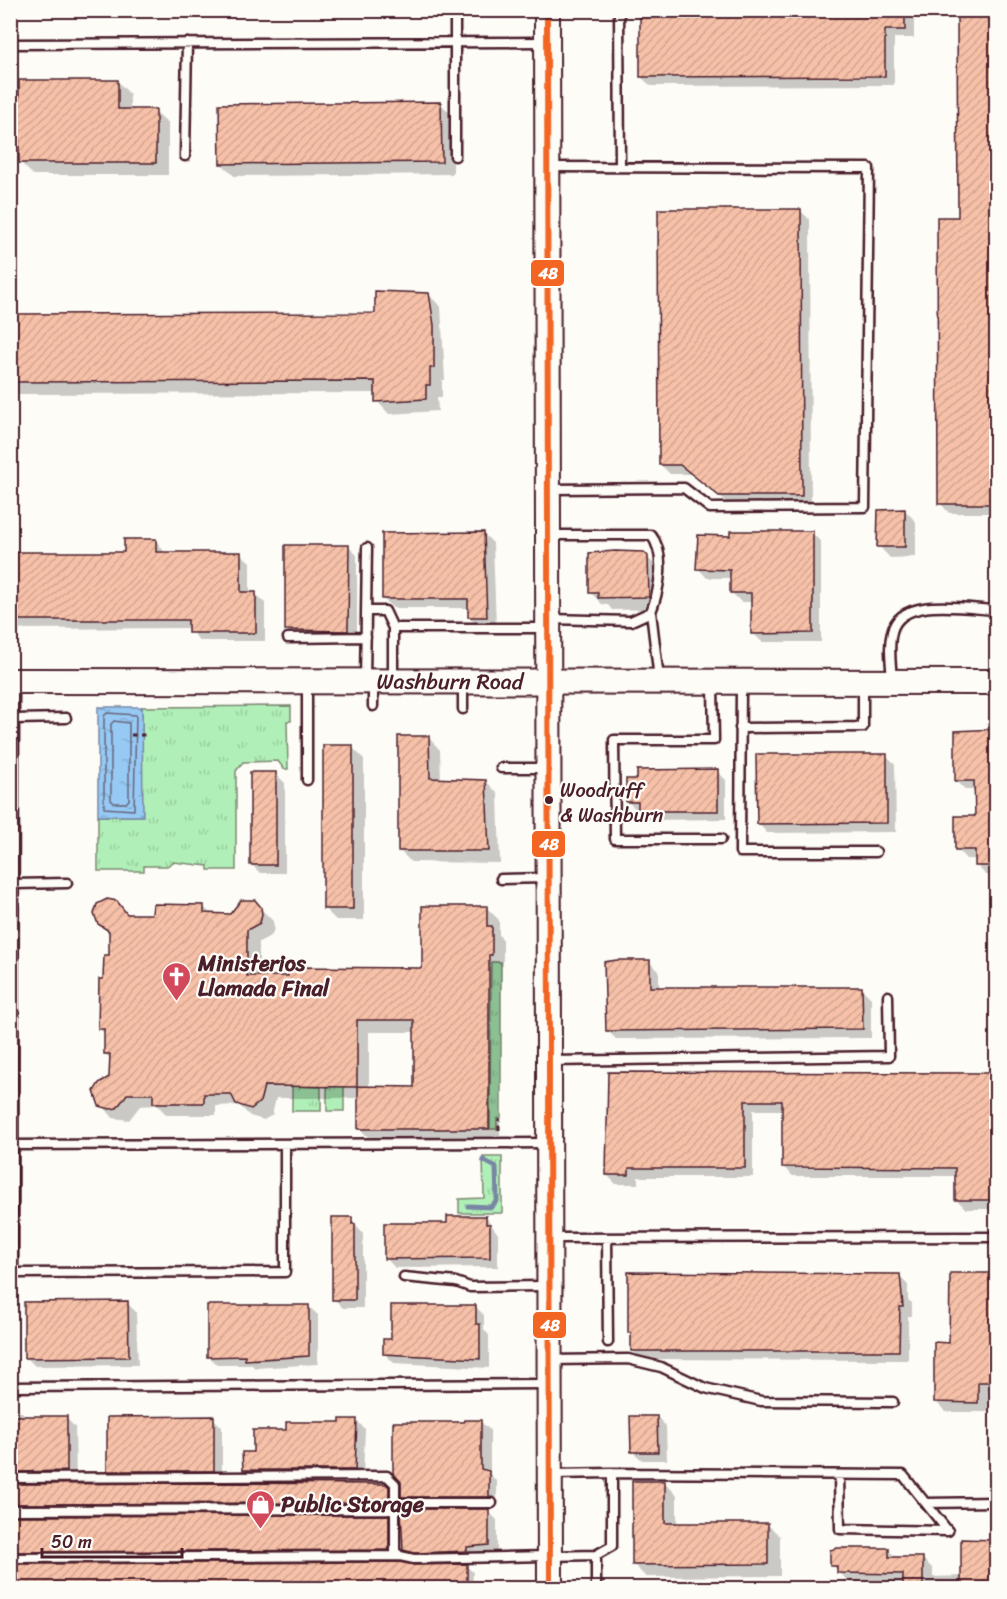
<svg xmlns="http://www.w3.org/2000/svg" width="1007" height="1599" viewBox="0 0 1007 1599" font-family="Sriracha,sans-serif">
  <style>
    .grass { fill: url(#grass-tufts); stroke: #7d8872; stroke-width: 1.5 }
    .water { fill: url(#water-ripples); stroke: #7886a4; stroke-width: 1.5 }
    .shadow { fill: #0003; fill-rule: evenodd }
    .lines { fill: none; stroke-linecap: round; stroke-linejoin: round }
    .shore { stroke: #68637b; stroke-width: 1.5 }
    .stream { stroke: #7886a4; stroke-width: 5 }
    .building { fill: url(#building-hatch); stroke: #4a1f2b; stroke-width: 1.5 }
    .lane-casing { stroke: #4a1f2b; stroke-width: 13 }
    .secondary-casing { stroke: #4a1f2b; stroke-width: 28 }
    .path { stroke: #4a1f2b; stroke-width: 3; stroke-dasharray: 4.5 4.5; stroke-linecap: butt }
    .lane { stroke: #fdfcf7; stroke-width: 8 }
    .secondary { stroke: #fdfcf7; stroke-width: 24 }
    .bus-1-casing { stroke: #fdfcf7; stroke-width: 10 }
    .bus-1 { stroke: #f26522; stroke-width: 6 }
    .bus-dot { fill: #4a1f2b; stroke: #fdfcf7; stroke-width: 2 }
    .labels { text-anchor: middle; stroke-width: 4.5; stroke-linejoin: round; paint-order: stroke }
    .bus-label { font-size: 20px; fill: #4a1f2b; stroke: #fdfcf7; text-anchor: start }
    .street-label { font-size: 22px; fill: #4a1f2b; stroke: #fdfcf7 }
    .poi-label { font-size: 22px; font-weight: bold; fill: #4a1f2b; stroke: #fdfcf7; text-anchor: start }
    .line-badge { stroke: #fdfcf7; stroke-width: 2 }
    .badge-label { font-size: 16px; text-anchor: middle; font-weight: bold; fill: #fff }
  </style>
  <defs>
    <pattern id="grass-tufts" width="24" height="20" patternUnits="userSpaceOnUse" patternTransform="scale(1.5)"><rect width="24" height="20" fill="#b0f0b8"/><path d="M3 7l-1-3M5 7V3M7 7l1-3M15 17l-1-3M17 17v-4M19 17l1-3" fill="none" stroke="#99cd9e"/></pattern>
    <pattern id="water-ripples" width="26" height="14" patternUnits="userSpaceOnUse" patternTransform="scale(1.5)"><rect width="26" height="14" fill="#96caf4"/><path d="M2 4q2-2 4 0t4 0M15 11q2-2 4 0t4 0" fill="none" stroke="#83add1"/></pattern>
    <pattern id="building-hatch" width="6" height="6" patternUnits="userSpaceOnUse" patternTransform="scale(1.5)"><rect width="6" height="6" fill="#f6c1a8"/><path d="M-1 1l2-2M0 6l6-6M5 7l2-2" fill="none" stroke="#d4a591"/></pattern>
  </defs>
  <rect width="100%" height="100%" fill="#fdfcf7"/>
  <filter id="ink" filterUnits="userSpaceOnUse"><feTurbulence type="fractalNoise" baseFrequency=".0167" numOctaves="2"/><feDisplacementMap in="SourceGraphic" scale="12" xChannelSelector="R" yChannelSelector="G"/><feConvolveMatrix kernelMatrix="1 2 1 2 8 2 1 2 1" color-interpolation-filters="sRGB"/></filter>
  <g filter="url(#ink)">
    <path class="grass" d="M291 706V721H287L288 769H284L278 761 243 762 236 771V870H208V866L173 862 167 866H144V871H98V816H142V707Z
      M491 962H501V1118L497 1119V1129H490Z
      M344 1084V1111H327V1087Z
      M292 1086 321 1087V1111H292Z
      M483 1157H502V1213H459V1199L484 1198Z"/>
    <path class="water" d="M98 707H142L143 816H98Z"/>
    <path class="shadow" d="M641 10H914V38H894V85L651 86 641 77Z
      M959 14H996V513H949L940 503 960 218Z
      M117 81 130 94V111H155L168 123V175H33L21 163Z
      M441 104 453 116V174L234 176 221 163Z
      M801 211 810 220 811 504 730 505 691 474H670L661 465Z
      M429 295 441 307 445 380H442V397H437L438 411 389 414 377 401V393L10 394V316L376 315Z
      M905 510 916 522V557L890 558 879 546Z
      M812 533 821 542V642H762L753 633V602H741L732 593V578H707L698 568 732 538Z
      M484 534 493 543 496 626H479L469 617V608H393L383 599Z
      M156 540 165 553H240L250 562V593H255L265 603V641H199L190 628 13 629 10 626V554H125Z
      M348 546 357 555V639L296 638 287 629Z
      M647 557 660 570V609L612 610 608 605H603L591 593Z
      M996 730V875H986L977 866 976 859H966L957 849 976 817V790H966L956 781V732Z
      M428 737 440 750 441 780 486 781 498 794 500 863 411 862 399 850Z
      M352 747 364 759V920H336L324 908Z
      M886 755 895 764 896 832 767 833 758 823Z
      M717 771 726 780V819L648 820 627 801Z
      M276 774 285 783V873H260L251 864Z
      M116 902 129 915 154 916 203 906 212 915H231L254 902 273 921 274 928 272 935 259 942V978L423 970 486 907 499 920V935L503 940V966H501L500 1141H372L360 1129V1098H276L272 1115 264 1120 250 1116 239 1105 216 1106V1115H167L157 1105 140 1106 129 1120 113 1118 96 1097 100 1084 111 1078V1059L105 1054V1034L100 1029 111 956V935L99 923ZM369 1032H416L415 1088H369Z
      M649 962 659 971V989H862L871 998V1038L616 1039 607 1030Z
      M610 1074H996V1209H966L957 1200V1176H793L783 1167V1110H753V1177H638V1184H616L607 1175Z
      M486 1217 498 1234V1267L395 1268 386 1258 448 1225Z
      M351 1219 363 1234V1308H343L334 1299Z
      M951 1274 996 1275V1391H988V1412H946L936 1402 951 1344Z
      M899 1276 908 1285V1300L912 1303V1316H908V1360L641 1359 632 1350V1335L629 1332Z
      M127 1303 136 1312 138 1365 35 1366 26 1357Z
      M308 1306 318 1315V1364L255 1368 252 1365H218L208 1356Z
      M475 1306 484 1315V1330L489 1335V1368L394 1363 385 1354 392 1340Z
      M10 1412H22L28 1418H66L75 1427 76 1480H23L14 1471V1430L10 1427Z
      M657 1417 666 1426 667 1460H642L632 1451Z
      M213 1418 222 1427V1479L118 1480 109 1470Z
      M356 1420 365 1429 363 1478 253 1479 244 1470 255 1453 288 1432Z
      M480 1421 490 1430V1474L497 1482V1505H412L403 1496 394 1424Z
      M664 1482 677 1495V1524H767L780 1536V1576L646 1577 633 1564Z
      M10 1486H385L397 1497V1511L19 1512 10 1503Z
      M488 1511 497 1520V1554L414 1559 405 1550Z
      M388 1517 397 1526V1558L20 1560 10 1551Z
      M963 1541H996V1588H905V1584L850 1583 832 1565 888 1550 897 1558H922L933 1569V1577L963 1576Z
      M11 1566H466L473 1572 472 1588H11Z"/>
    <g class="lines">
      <path class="shore" d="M107 713 136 715 134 810 104 808V716Z
        M114 721 129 723V800L126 803H114L111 800V724Z"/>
      <path class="stream" d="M468 1206 491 1207 497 1200 496 1167 483 1160"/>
    </g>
    <path class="building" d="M640 10H905V30H885V76L640 77Z
      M957 13H996V504H938L937 217H958Z
      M19 80H118V109H156V163H19Z
      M441 102 442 162 220 164 219 104Z
      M658 209H801L802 496H719L680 465H659Z
      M375 291 429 293 434 325V368H430V385H426V399L375 402V381L10 382V314L375 313Z
      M905 509V547H877L878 510Z
      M730 531H813V633L751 634V593H730V570L696 569 698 535 730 536Z
      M484 532 487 617H468V599H382V533Z
      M124 539H156V552H241V592H256V633H188V620H10V552H124Z
      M285 545H349L348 631 285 630Z
      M615 551 644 552 648 556 649 597 598 598V593H589V553Z
      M996 729V866H975V850H955V816H975L974 781H955V731Z
      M398 736H429L430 778 486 780 489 851H398Z
      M323 745H353V909H323Z
      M756 754H887V823L757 824Z
      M718 769V811H638V802H626V779H637V770Z
      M250 772H276V865H250Z
      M107 899 117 901 127 914H152L153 904 204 905V913L230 914 241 900H255L261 907 262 915 260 923 247 930V976H288V967L422 968V906H487V926H492V955H489V1129H358V1086L414 1087V1020H357V1087L264 1086 260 1102 251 1109 236 1104 231 1094H204V1103H153V1094H127L117 1108 110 1109 99 1106 94 1091 99 1083 109 1077 110 1054H104V1029H98L99 979H103L104 955H109V931L98 924 94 914 97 904Z
      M617 960H650V987H862L863 1029 606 1031 604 962Z
      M608 1072 996 1073V1200H955V1168L782 1167V1101H745V1168H629V1175H606Z
      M447 1216H486V1224H490V1258L384 1259V1223H447Z
      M332 1217H352V1224H355V1300H332Z
      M628 1272 900 1274 903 1307H900L899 1351H631V1333H628Z
      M950 1273H996V1382H978V1403L934 1402V1342L949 1343Z
      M128 1301 129 1357 24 1358V1302Z
      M207 1305H309V1356L245 1360V1356L207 1357Z
      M391 1305H476V1324H480V1359L383 1354V1339H391Z
      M13 1416H67V1471L13 1472Z
      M214 1416V1471H107V1417Z
      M630 1416H657L658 1452H631Z
      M340 1419H357L355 1470H243L242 1452H253V1430H286V1422H340Z
      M464 1420H481V1469L489 1471V1497H401V1482L393 1473V1422H464Z
      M632 1481H665V1523H768V1564L632 1565Z
      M214 1483 386 1484 389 1487V1503L10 1504 13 1484Z
      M401 1509H489V1545L467 1547V1551L415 1553 403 1550Z
      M389 1515V1550L10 1552V1516Z
      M961 1539 996 1540V1588H961Z
      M837 1548H889V1557H923V1588H903V1574L837 1573V1566H830V1550Z
      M399 1562 414 1565 467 1564V1588H10V1564Z"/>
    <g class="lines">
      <defs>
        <path id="lane" d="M619 10 620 167
          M10 44 546 42
          M185 156 187 43
          M455 156V10
          M548 167 869 168 865 507 710 508 684 488 549 489
          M366 611H385L393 628
          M651 612 659 679
          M549 619 631 621 651 612C659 591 667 555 651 535H551
          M288 638 366 637
          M393 679V628H548
          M892 679C891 664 888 647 892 632 900 595 967 609 996 610
          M365 680 367 548
          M14 682 13 1273 285 1272V1144
          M307 683V780
          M373 683V706
          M463 683V709
          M741 683 740 852H876
          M713 685 714 740H614L615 839H721
          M14 719 66 718
          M740 728 863 727V685
          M501 768H546
          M501 879 546 878
          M13 884 67 883
          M550 1061 889 1056 888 996
          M13 1145 547 1143
          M550 1238 996 1237
          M607 1238 608 1342
          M404 1277 456 1282 470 1287 546 1286
          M550 1360 628 1359 661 1367 705 1388 761 1401 893 1402
          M10 1387 546 1384
          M552 1474 612 1473
          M10 1478 387 1476 395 1484V1551L400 1556 414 1559 596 1555
          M395 1503H492
          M926 1503 996 1502
          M10 1510 395 1509
          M10 1558 400 1556
          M596 1588V1555L612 1546V1473L903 1475 948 1531 840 1529 839 1475"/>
        <g id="secondary">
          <path d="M547 10 550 1588"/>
          <path id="s1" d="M10 681C339 679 668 683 996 682"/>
        </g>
      </defs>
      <use href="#lane" class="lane-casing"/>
      <use href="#secondary" class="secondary-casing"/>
      <path class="path" d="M131 735H146
        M499 1130V1120H501"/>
      <use href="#lane" class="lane"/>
      <use href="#secondary" class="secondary"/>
      <defs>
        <path id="bus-1" d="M547 10 550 1588"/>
      </defs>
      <use href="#bus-1" class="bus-1-casing"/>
      <use href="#bus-1" class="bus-1"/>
    </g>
  </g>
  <defs>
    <symbol id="church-pin" viewBox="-11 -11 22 30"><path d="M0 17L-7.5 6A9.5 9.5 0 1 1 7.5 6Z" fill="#d1495b" stroke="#fdfcf7"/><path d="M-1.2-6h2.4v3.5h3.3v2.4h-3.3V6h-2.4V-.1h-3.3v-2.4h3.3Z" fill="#fff"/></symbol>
    <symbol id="shop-pin" viewBox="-11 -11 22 30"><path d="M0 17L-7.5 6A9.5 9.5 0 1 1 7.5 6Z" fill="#d1495b" stroke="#fdfcf7"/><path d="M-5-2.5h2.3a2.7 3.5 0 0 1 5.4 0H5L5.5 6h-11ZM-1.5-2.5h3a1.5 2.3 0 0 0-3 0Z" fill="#fff"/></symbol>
  </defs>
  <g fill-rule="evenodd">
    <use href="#church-pin" x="160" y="960" width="33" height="45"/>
    <use href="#shop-pin" x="244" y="1488" width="33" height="45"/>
  </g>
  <circle class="bus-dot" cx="549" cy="800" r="5"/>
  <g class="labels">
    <g class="bus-label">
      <text x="560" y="797">Woodruff<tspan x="560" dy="25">&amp; Washburn</tspan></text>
    </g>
    <g class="street-label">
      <text dy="8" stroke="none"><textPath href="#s1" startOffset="440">Washburn Road</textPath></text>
    </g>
    <g class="poi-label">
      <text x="198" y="971">Ministerios<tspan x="198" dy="25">Llamada Final</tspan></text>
      <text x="281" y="1512">Public Storage</text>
    </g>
  </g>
  <g class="line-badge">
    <rect x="530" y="259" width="35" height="28" rx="6" fill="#f26522"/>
    <rect x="531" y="830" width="35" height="28" rx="6" fill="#f26522"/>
    <rect x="532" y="1311" width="35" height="28" rx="6" fill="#f26522"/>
  </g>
  <g class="badge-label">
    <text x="548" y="279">48</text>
    <text x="549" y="850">48</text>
    <text x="550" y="1331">48</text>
  </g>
  <rect width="1007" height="1599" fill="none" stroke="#fdfcf7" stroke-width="36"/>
  <rect x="18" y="18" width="971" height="1563" fill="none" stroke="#4a1f2b" stroke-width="2" filter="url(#ink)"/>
  <path d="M42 1548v9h140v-9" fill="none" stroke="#4a1f2b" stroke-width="3"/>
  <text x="51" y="1548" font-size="18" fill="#4a1f2b" stroke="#fdfcf7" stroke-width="4.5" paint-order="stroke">50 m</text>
</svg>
